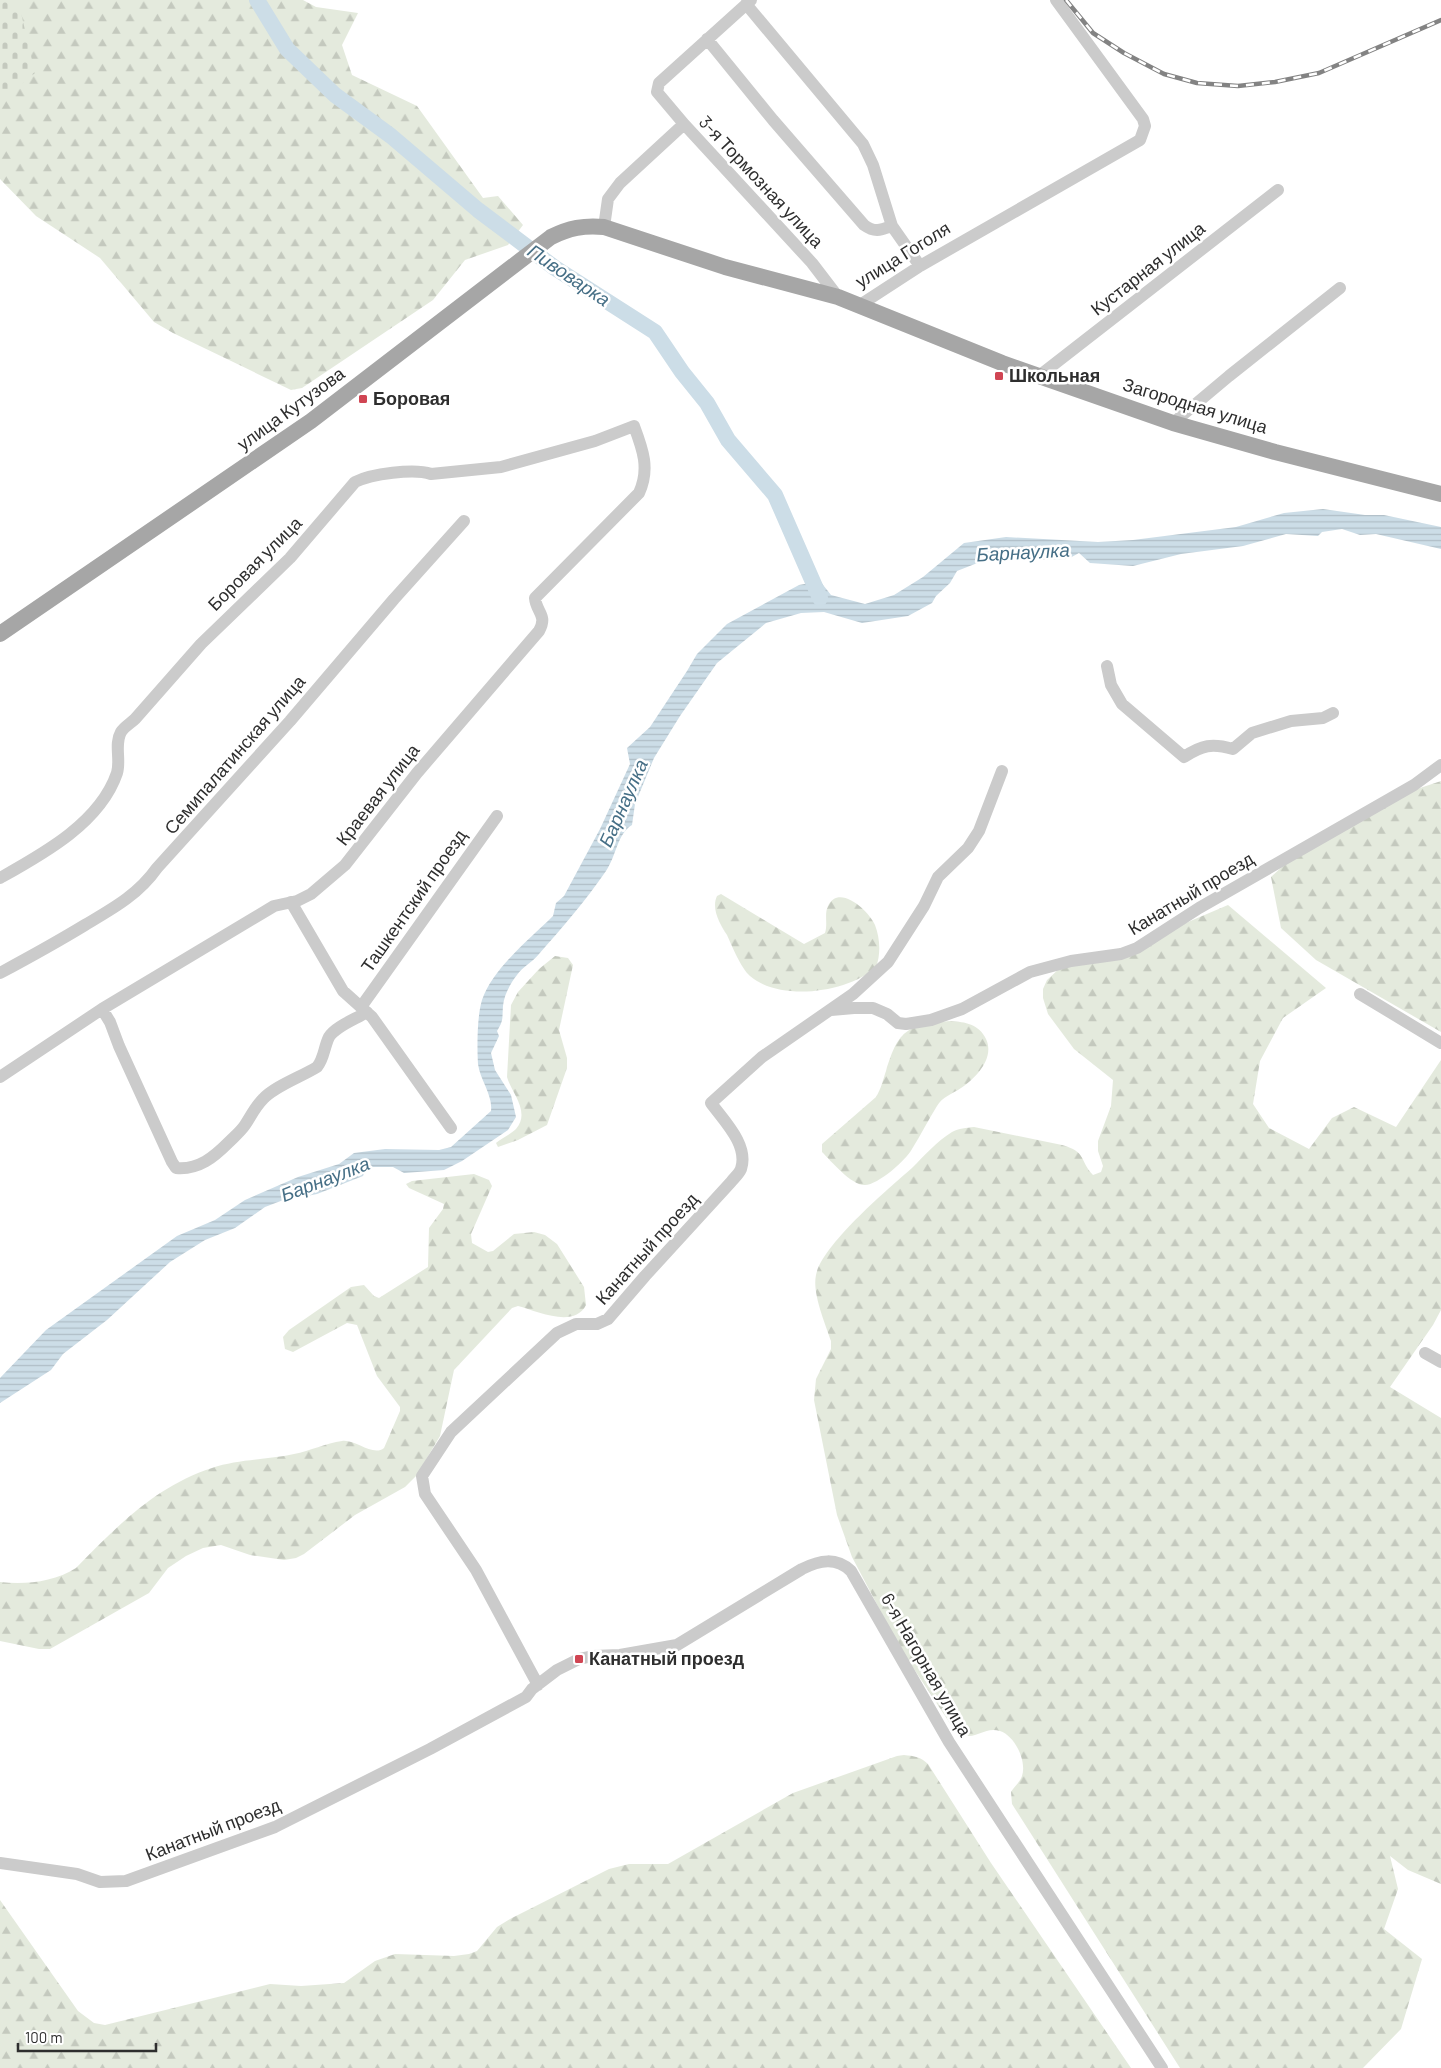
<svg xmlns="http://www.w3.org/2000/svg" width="1441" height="2068" viewBox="0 0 1441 2068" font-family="Barlow,sans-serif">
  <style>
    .forest { fill: url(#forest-firs) }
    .cemetery { fill: url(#cemetery-stones) }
    .water { fill: url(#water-rules) }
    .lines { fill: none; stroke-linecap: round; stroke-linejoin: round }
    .river { stroke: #ccdde7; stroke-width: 16 }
    .minor { stroke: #cbcbcb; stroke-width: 12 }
    .major { stroke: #a6a6a6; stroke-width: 16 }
    .rail-casing { stroke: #838383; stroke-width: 4.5 }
    .rail { stroke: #fff; stroke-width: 2.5; stroke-dasharray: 8; stroke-linecap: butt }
    .poi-dot { fill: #d04553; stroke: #fff; stroke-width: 2 }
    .labels { text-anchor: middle; stroke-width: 5; stroke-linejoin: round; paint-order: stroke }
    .street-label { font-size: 18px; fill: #2e2e2e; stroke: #fff }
    .poi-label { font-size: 18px; font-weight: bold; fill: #2e2e2e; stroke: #fff; text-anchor: start }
    .water-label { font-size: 19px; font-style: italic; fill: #466f86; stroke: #fff }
  </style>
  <defs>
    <pattern id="forest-firs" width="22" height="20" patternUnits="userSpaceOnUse" patternTransform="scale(1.25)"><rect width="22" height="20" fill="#e4eadd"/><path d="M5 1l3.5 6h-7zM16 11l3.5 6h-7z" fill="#c4c9be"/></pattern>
    <pattern id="cemetery-stones" width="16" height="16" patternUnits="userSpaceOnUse" patternTransform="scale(1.25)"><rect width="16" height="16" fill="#e4eadd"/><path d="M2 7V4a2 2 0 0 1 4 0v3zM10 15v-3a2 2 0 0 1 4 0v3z" fill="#c4c9be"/></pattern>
    <pattern id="water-rules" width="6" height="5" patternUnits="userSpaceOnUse" patternTransform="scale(1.25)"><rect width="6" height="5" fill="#ccdde7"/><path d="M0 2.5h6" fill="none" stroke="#b0bec6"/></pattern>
  </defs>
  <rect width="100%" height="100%" fill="#fff"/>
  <path class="forest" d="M0 0H303L316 7 358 13 342 45 352 75 417 106 483 198 498 196 523 225 508 245 465 260 433 300 302 388 291 390 173 333 154 322 100 258 36 216 0 179Z
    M1441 781V1032L1316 960 1281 928 1271 877 1285 864 1414 790Z
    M721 894 804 944 825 933C828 924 824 914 828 906 839 883 869 911 875 925 880 938 881 954 876 967 848 993 780 1002 750 976 741 968 732 946 727 935 720 924 711 909 717 896Z
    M1228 905 1326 988 1283 1018 1260 1061 1253 1104 1269 1128 1309 1149 1332 1118 1354 1107 1396 1127 1441 1060V1310L1433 1325 1390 1387 1441 1418V1884L1408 1870 1390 1856 1398 1889 1384 1929 1422 1959 1401 2029 1363 2068H1180L1012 1804 1011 1792C1014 1787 1020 1782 1022 1776 1027 1761 1015 1736 1000 1731 981 1725 973 1747 953 1728L900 1648 852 1557 837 1515 814 1400 816 1379 831 1349V1341C825 1323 812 1293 816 1275 822 1245 888 1189 912 1168 924 1156 937 1141 952 1132 959 1128 966 1128 974 1127L1062 1145C1087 1152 1079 1160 1093 1175L1101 1172 1103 1166 1098 1151V1141L1111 1106 1113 1080 1074 1049 1048 1014 1043 998V989L1047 980 1061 967 1120 951Z
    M555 956 568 958 573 965 559 1030 567 1058V1068L547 1125 518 1140 498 1147 496 1143C502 1138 511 1134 516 1129 531 1112 511 1092 507 1077L511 1005 518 992 539 969Z
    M951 1021C965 1022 979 1024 986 1039 995 1058 976 1078 961 1088 952 1094 942 1097 937 1106 928 1120 921 1135 912 1149 906 1160 878 1185 865 1185 852 1186 831 1161 822 1152V1144L876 1097C881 1089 883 1080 886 1071 899 1028 908 1025 951 1021Z
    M474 1174 489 1180 492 1186 471 1234 472 1243 488 1252 493 1251 514 1234 534 1232 545 1235 557 1244 584 1287 586 1305C574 1329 537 1311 518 1306L512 1308 454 1370 440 1436 417 1475 405 1487 355 1515 304 1554 296 1558 284 1560 250 1555 221 1545 203 1548 186 1556 168 1568 149 1593 50 1649H39L0 1641V1582C25 1585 54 1582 76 1568 116 1527 156 1486 212 1468 238 1459 267 1460 294 1454 310 1451 326 1443 342 1441 355 1439 373 1457 384 1448L400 1411V1407L377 1376 357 1325 347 1323 293 1352 285 1349 283 1337 289 1330 351 1287 364 1285 374 1296 379 1298 428 1267 429 1228 443 1209 444 1204 409 1188 406 1184 412 1181Z
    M904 1755C914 1756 921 1757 928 1764L991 1863 1131 2068H0V1900L78 2011 94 2023 105 2025 270 1984 301 1986 344 1983 375 1961 395 1954 454 1956 469 1954 477 1951 497 1927 510 1919 609 1869 629 1864H668L793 1793 897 1756Z"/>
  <path class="cemetery" d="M0 0H18L35 73 0 102Z"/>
  <path class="water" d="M1323 509 1365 515H1384L1441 527V549L1376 534 1360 535 1342 529 1322 532 1318 536 1286 534 1243 546 1181 554 1133 566 1090 563 1079 553 1068 559 985 560 957 571 950 583 936 596 932 603 908 616 862 623 824 612 801 613 766 623 717 663 680 716 654 758 635 804 632 825C617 834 616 857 606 871 586 900 563 927 539 954 533 962 522 967 517 975 510 984 504 995 503 1006 502 1018 504 1020 497 1031L499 1036 491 1053 495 1070 511 1095 516 1117 508 1130 462 1161 444 1170 404 1173 393 1167H367L363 1176 317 1194 302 1197 299 1194 265 1207 235 1228 205 1240 170 1262 107 1320 63 1354 51 1370 0 1403V1378L46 1330 177 1236 215 1220 245 1200 298 1177 339 1164 354 1153 385 1149 439 1150 451 1147 491 1111C493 1095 480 1080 478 1064 477 1047 477 1016 482 1000 493 968 530 939 553 916L556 903 564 896 600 829 630 764 627 748 650 727 687 671 697 654 727 624 799 585 820 581 831 595 865 604 894 595 923 577 964 543 1006 537 1098 542 1133 540 1236 527 1284 513Z"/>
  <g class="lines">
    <path class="river" d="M257 0 287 49 335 95 391 136 478 210 555 268 655 332 682 372 707 403 728 440 775 495 820 598"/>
    <path class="minor" d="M751 0 659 83 657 92 684 124 812 263 838 297
      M746 4 863 144 873 165 892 226 920 266
      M707 39 773 120 864 225C875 233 881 230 892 226
      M604 227 608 199 620 183 684 124
      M860 305 920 266 1140 140 1145 126 1143 119 1056 0
      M1039 376 1278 190
      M1173 423 1229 376 1340 288
      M1107 666 1111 685 1122 704 1184 757C1202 745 1212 743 1233 749L1252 733 1291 721 1323 718 1333 713
      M0 878C43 854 100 823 117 773 121 760 114 744 121 732 124 727 131 723 135 719L201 644 290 558 355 482C371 474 414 468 431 474L501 467 595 441 634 426C643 450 650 469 639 493L535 598C536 612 548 615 539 631L417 773 345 865 311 894 297 901 274 906 102 1009 0 1077
      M291 902 343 991 372 1017 451 1128
      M0 973C28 958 57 942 85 925 112 909 138 895 157 868L290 721 394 599 464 521
      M1360 994 1441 1043
      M361 1007 497 816
      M102 1009 110 1022 119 1046 172 1162 176 1168C199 1170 214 1157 229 1142 235 1136 241 1131 245 1125 251 1116 255 1107 263 1099 275 1086 301 1077 317 1067 324 1059 324 1047 329 1037 336 1026 356 1019 367 1012
      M831 1010 854 1008H873L887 1014 898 1023 906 1024 931 1020 962 1009 1030 972 1071 961 1121 954 1137 948 1199 908 1414 785 1441 765
      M1425 1353 1441 1362
      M538 1685 476 1570 425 1494 422 1476 451 1432 557 1333 576 1324H597L608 1319 645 1276 731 1182C734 1178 739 1174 741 1169 749 1145 724 1121 711 1103L762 1057 853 994 888 962 924 906 938 877 968 848 979 831 1002 771
      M0 1863 77 1874 100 1882 126 1881 275 1827 430 1749 526 1697 532 1689 557 1670 579 1659 593 1656 620 1655 677 1645 802 1569C820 1560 836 1557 851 1571L949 1742 1162 2068"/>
    <path class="major" d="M0 634 311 421 551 237C569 228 584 225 604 227L725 267 838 297 1002 363 1173 423 1275 452 1441 494"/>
    <defs>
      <path id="rail" d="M1066 0 1093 33 1124 53 1164 74 1197 83 1238 86 1275 82 1319 73 1441 20"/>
    </defs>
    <use href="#rail" class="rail-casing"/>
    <use href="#rail" class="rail"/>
  </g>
  <g class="poi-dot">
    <rect x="994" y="371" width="10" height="10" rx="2.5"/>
    <rect x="358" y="394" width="10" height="10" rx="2.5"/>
    <rect x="574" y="1654" width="10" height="10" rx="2.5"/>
  </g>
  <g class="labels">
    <g class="street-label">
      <text transform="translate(761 182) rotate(47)" y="6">3-я Тормозная улица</text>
      <text transform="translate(903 255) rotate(-32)" y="6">улица Гоголя</text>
      <text transform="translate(1148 269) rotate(-38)" y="6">Кустарная улица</text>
      <text transform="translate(1195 406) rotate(17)" y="6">Загородная улица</text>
      <text transform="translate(291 409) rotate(-36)" y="6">улица Кутузова</text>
      <text transform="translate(255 564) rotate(-45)" y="6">Боровая улица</text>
      <text transform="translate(235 755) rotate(-49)" y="6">Семипалатинская улица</text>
      <text transform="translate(378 795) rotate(-52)" y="6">Краевая улица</text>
      <text transform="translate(1191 894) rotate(-31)" y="6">Канатный проезд</text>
      <text transform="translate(414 901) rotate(-55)" y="6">Ташкентский проезд</text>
      <text transform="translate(647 1249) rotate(-48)" y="6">Канатный проезд</text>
      <text transform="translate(926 1665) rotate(60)" y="6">6-я Нагорная улица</text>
      <text transform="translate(213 1830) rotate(-21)" y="6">Канатный проезд</text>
    </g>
    <g class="poi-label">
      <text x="1009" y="382">Школьная</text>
      <text x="373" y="405">Боровая</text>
      <text x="589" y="1665">Канатный проезд</text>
    </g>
    <g class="water-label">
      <text transform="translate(569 275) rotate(34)" y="7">Пивоварка</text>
      <text transform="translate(1023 552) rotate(-3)" y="7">Барнаулка</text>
      <text transform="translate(623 803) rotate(-66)" y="7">Барнаулка</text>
      <text transform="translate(325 1179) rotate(-21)" y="7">Барнаулка</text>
    </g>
  </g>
  <path d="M18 2043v8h138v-8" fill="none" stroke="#2e2e2e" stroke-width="2.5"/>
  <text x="25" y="2043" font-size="15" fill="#2e2e2e" stroke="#ffffff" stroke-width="4" paint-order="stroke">100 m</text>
</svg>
